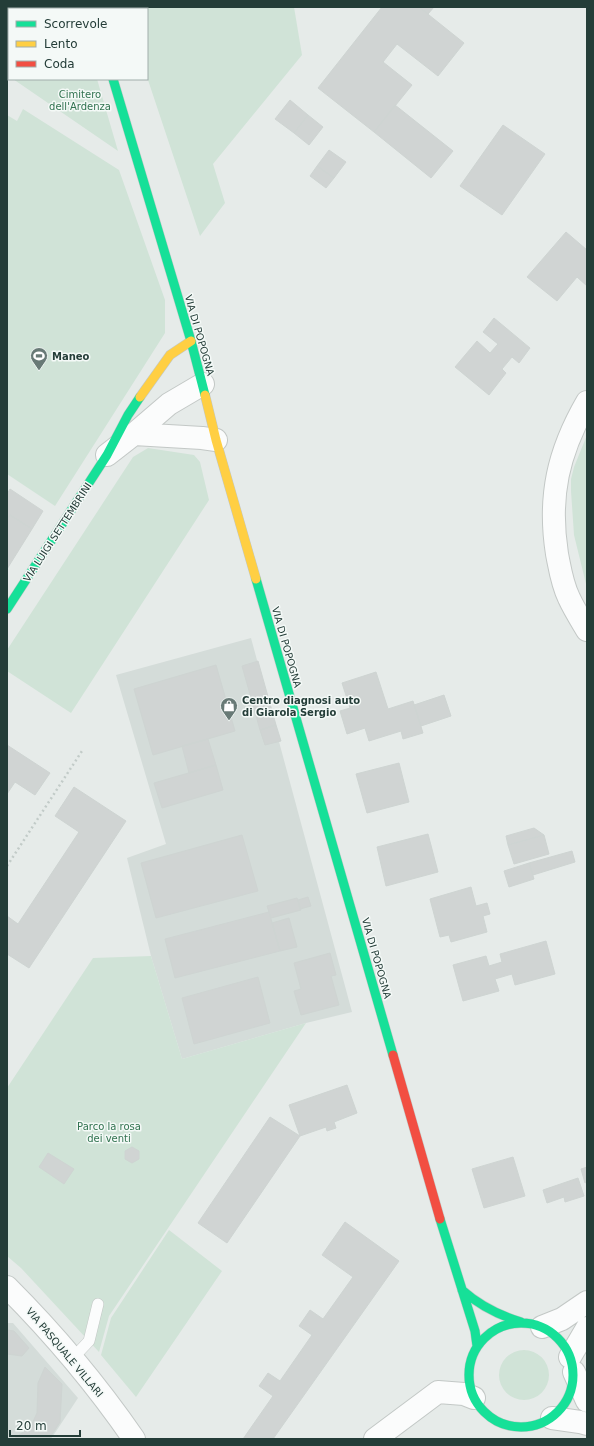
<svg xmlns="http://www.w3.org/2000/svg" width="594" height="1446" viewBox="0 0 594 1446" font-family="'DejaVu Sans',sans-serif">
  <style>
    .built { fill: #d4dcd9 }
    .green { fill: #d0e3d7 }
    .building { fill: #d0d4d3; stroke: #ced4d2 }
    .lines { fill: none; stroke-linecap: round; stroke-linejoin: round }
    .lane-casing { stroke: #c3c8c6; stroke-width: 12 }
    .street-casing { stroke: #c3c8c6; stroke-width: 24 }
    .fast-casing { stroke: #c2c8c6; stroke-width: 10 }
    .slow-casing { stroke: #c2c8c6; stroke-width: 10 }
    .jam-casing { stroke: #c2c8c6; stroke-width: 10 }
    .path { stroke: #c2cbc8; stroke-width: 2.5; stroke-dasharray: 2 3; stroke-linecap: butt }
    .lane { stroke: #fbfcfc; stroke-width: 11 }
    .street { stroke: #fbfcfc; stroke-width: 22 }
    .fast { stroke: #16e098; stroke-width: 9 }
    .slow { stroke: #ffcf43; stroke-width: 9 }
    .jam { stroke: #f24e42; stroke-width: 9 }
    .labels { text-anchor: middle; stroke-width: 3; stroke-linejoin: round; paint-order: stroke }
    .park-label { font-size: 10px; fill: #30724f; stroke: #f4f9f7 }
    .street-label { font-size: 10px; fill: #243d38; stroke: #f4f9f7 }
    .poi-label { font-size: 10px; font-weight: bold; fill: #243d38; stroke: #f4f9f7; text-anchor: start }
  </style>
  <rect width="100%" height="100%" fill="#e6ebe9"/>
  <path class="built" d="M251 638 352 1012 306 1023 182 1059 151 956 127 858 166 844 116 675Z
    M7 1323H13L78 1398 51 1439H7Z"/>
  <path class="green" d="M121 7H294L302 55 213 164 225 203 200 236 147 77V9H122Z
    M13 79H97L118 151Z
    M23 109 119 170 165 300V333L55 506 7 474V115L17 121Z
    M587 435V588L574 535 571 491V479L574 467Z
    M148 448 194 455 200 462 209 500 71 713 7 671V650L133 457Z
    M151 956 182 1059 306 1023 109 1316 99 1352 21 1268 7 1256V1088L93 958Z
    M169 1230 222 1271 136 1397 101 1355 111 1318Z
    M499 1375a25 25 0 1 1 50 0a25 25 0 1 1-50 0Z"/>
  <path class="building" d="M7 7H38L37 9H9V50L7 53Z
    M382 7H419L464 43 438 76 397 44 383 62 412 85 374 132 318 88Z
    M419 7H434L428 14Z
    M290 100 308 115 294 133 275 119Z
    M395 105 453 151 431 178 374 132Z
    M308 115 323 127 309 145 294 133Z
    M503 125 545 154 502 215 460 186Z
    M329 150 346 162 334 178 317 166Z
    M317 166 334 178 326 188 310 176Z
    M566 232 587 250V286L577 277 557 301 527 277Z
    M494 318 530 348 519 363 512 357 502 369 506 373 489 395 455 367 477 341 490 353 498 344 483 332Z
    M10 489 43 511 32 529 10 515 7 519V494Z
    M10 515 32 529 7 569V519Z
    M258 661 276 725 260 730 242 666Z
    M216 665 235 731 153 755 134 689Z
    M376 672 388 709 413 701 423 733 403 739 401 731 369 741 365 728 347 734 340 711 350 708 342 683Z
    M444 695 451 716 421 726 414 705Z
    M276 725 281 741 265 745 260 730Z
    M208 739 216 765 189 773 182 746Z
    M7 745 50 773 35 795 15 782 7 794Z
    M399 763 409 802 367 813 356 774Z
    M216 765 223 790 162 808 154 783Z
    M74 787 126 821 29 968 7 954V916L18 924 79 832 55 816Z
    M534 828 544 835 508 845 506 836Z
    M428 834 438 872 386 886 377 847Z
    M242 835 258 891 156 918 141 863Z
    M544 835 549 854 514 864 508 845Z
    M572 851 575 862 533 875 529 863Z
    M529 863 534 879 509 887 504 871Z
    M471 887 476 906 487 903 490 914 483 916 487 932 451 942 449 935 440 937 430 899Z
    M308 897 311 906 300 909 298 900Z
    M297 898 301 910 271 918 267 906Z
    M269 912 280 951 175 978 165 939Z
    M289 918 297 947 280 951 272 923Z
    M546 941 555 974 515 985 512 974 495 979 499 991 463 1001 453 965 486 956 489 966 502 962 500 954Z
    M330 953 336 975 331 976 339 1005 301 1015 294 991 301 989 294 963Z
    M258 977 270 1023 194 1044 182 998Z
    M347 1085 357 1113 334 1122 336 1128 327 1131 326 1127 300 1136 289 1105Z
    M270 1117 300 1136 227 1243 198 1223Z
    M132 1147 139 1151V1159L132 1163 125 1159V1151Z
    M48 1153 74 1169 64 1184 39 1167Z
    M513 1157 525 1196 484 1208 472 1169Z
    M587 1167V1182L585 1183 581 1169Z
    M578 1178 584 1196 565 1202 564 1197 547 1203 543 1190Z
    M345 1222 399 1261 273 1439H243L273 1396 259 1386 268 1373 280 1381 312 1335 299 1326 310 1310 323 1319 353 1277 322 1255Z
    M7 1330 14 1331 29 1348 22 1356 7 1354Z
    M45 1367 62 1384 60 1422 49 1439H14L31 1426 37 1413 38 1383Z"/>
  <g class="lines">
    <defs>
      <path id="lane" d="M73 1358 89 1341 98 1304"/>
      <path id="street" d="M587 402C558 452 548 497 557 554 560 569 562 584 569 598 574 609 581 620 587 630
        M134 434 169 404 203 384
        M107 455 134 434 202 438 216 440
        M7 1287C54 1334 96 1384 134 1439
        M542 1327 562 1319 587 1302
        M570 1357 587 1328
        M574 1372 587 1401
        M552 1418 580 1422 587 1424
        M375 1439 438 1392 464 1394 474 1398"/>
      <path id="fast" d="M91 7 92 9
        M113 79 191 341 205 395
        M256 579 393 1055
        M7 609 107 455 128 415 140 397
        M440 1219 475 1331 477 1346
        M462 1290C480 1306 498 1315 521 1322
        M469 1375a52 52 0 1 1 104 0a52 52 0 1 1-104 0Z"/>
      <path id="slow" d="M205 395 216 440 256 579
        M140 397 170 355 191 341"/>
      <path id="jam" d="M393 1055 440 1219"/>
    </defs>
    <use href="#lane" class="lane-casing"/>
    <use href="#street" class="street-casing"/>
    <use href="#fast" class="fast-casing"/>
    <use href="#slow" class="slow-casing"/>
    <use href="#jam" class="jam-casing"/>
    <path class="path" d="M7 866 82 751"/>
    <use href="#lane" class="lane"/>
    <use href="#street" class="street"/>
    <use href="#fast" class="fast"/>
    <use href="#slow" class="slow"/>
    <use href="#jam" class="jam"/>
  </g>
  <defs>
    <symbol id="stadium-pin" viewBox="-11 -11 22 30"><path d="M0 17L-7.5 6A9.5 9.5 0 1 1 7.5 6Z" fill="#687a76" stroke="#f4f9f7"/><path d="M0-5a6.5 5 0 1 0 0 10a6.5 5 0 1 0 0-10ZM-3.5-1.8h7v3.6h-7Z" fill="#fff"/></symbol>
    <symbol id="shop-pin" viewBox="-11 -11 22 30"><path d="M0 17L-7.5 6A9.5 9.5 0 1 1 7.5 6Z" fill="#687a76" stroke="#f4f9f7"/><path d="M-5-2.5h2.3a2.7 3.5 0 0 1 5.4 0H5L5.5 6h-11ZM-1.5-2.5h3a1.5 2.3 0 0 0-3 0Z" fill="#fff"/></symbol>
  </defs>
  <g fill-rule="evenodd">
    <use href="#stadium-pin" x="29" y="346" width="20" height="27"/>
    <use href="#shop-pin" x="219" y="696" width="20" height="27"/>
  </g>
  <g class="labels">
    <g class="park-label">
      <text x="80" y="98">Cimitero<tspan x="80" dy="12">dell'Ardenza</tspan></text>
      <text x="109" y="1130">Parco la rosa<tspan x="109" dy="12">dei venti</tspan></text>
    </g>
    <g class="street-label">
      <text transform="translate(200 335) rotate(74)" y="4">VIA DI POPOGNA</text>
      <text transform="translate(57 532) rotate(-57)" y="4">VIA LUIGI SETTEMBRINI</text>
      <text transform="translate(287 647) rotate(74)" y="4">VIA DI POPOGNA</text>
      <text transform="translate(377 958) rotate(74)" y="4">VIA DI POPOGNA</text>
      <text transform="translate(65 1352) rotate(50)" y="4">VIA PASQUALE VILLARI</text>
    </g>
    <g class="poi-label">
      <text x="52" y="360">Maneo</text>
      <text x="242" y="704">Centro diagnosi auto<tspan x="242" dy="12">di Giarola Sergio</tspan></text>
    </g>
  </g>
  <rect width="594" height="1446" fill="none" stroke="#243d38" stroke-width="16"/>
  <rect x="8" y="8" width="140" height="72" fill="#f4f9f7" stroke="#a1aeab"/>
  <rect x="16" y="21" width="20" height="6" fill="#16e098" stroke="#a1aeab"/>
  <text x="44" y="28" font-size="12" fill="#243d38">Scorrevole</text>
  <rect x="16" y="41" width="20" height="6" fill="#ffcf43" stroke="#a1aeab"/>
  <text x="44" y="48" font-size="12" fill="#243d38">Lento</text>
  <rect x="16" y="61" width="20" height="6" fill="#f24e42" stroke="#a1aeab"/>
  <text x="44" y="68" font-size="12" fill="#243d38">Coda</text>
  <path d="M10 1430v6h70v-6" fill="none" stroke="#243d38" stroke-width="2"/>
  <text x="16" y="1430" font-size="12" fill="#243d38" stroke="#f4f9f7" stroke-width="3" paint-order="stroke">20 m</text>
</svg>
